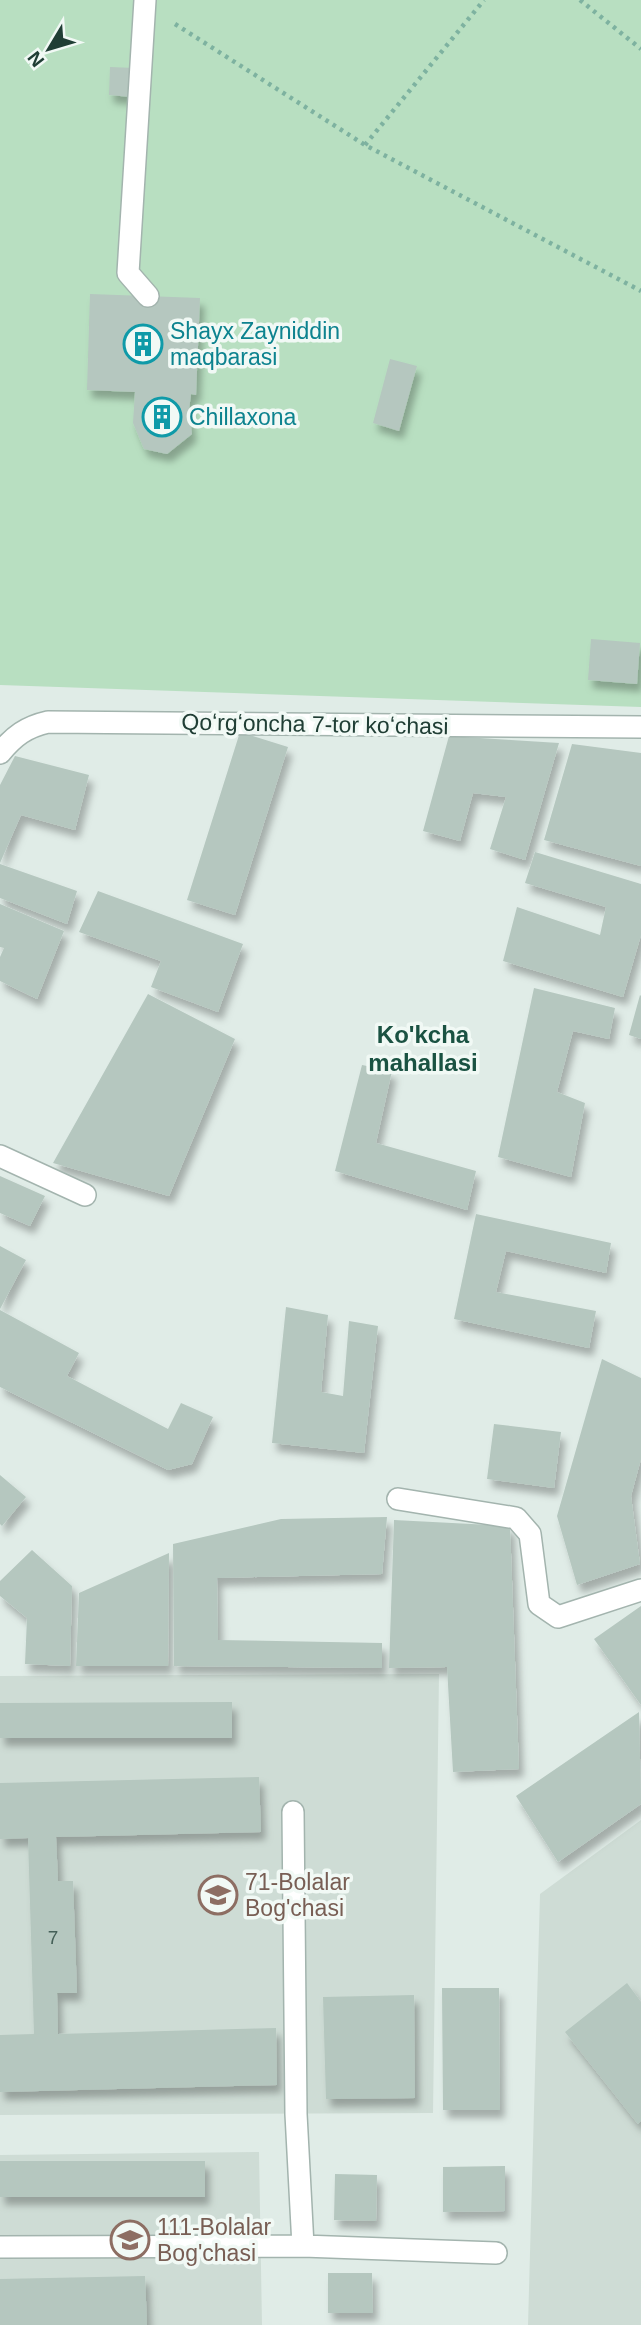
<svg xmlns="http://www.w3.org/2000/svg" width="641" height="2325" viewBox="0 0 641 2325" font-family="Arial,sans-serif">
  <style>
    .built { fill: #cedcd5 }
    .green { fill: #b8dfc1 }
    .building { fill: #b5c7bf; filter: url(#shadow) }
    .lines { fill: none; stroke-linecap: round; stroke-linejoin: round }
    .minor-casing { stroke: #a3b4ae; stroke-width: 24 }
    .path { stroke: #7eb2a0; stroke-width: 4.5; stroke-dasharray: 3.5 5; stroke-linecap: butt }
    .minor { stroke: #fff; stroke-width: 21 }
    .labels { text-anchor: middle; stroke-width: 7; stroke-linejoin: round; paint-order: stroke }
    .number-label { font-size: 19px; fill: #456058 }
    .culture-label { font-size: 23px; fill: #0d838f; stroke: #f1f9f5; text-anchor: start }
    .street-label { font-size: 23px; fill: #203e35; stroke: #f1f9f5 }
    .education-label { font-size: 23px; fill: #785e54; stroke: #f1f9f5; text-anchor: start }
    .neighbourhood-label { font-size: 24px; font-weight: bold; fill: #1a5242; stroke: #f1f9f5 }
  </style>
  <defs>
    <filter id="shadow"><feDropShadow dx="4.5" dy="8" stdDeviation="3.5" flood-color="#0004"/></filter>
  </defs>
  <rect width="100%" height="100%" fill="#e0ece7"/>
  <path class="built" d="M439 1674 433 2113 0 2115V1676Z
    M641 1820V2325H528L540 1894Z
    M259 2152 262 2325H0V2155Z"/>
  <path class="green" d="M0 0H641V707L0 685Z"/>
  <path class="building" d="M110 67 134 68 131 97 109 95Z
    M90 294 200 298 196 395 191 394 189 410 192 434 167 454 144 449 133 423 135 392 87 390Z
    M390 359 417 366 399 431 373 423Z
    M591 639 640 643 637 684 588 680Z
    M240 732 288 747 235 915 187 900Z
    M449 736 559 743 525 860 490 849 506 797 473 793 460 841 423 831Z
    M572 744 641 753V866L544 840Z
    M15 756 89 775 75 830 21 815 0 863V785Z
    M535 852 641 884V935L623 997 503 961 517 907 600 935 606 907 525 883Z
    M0 864 77 891 67 924 0 898Z
    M98 891 243 944 218 1012 151 987 161 961 79 932Z
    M0 904 64 931 37 999 0 981V957L4 948 0 947Z
    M534 988 615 1008 609 1039 573 1031 557 1092 585 1103 571 1177 498 1157Z
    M148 994 235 1039 169 1196 53 1163Z
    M640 995 641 996V1039L629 1035Z
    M362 1065 392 1071 376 1143 476 1171 467 1210 335 1171Z
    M0 1176 45 1196 30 1226 0 1213Z
    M476 1214 611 1243 606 1273 506 1251 496 1292 596 1311 589 1348 454 1319Z
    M0 1246 26 1260 0 1309Z
    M286 1307 328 1315 321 1392 343 1396 349 1321 378 1326 364 1453 272 1443Z
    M0 1310 79 1353 67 1376 168 1429 181 1403 213 1417 192 1464 168 1470 0 1387Z
    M602 1359 641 1378V1459L631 1496 640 1564 577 1585 557 1516Z
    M494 1424 561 1432 554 1488 487 1479Z
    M0 1475 26 1497 2 1526 0 1524Z
    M387 1517 382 1574 217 1578 218 1640 382 1643V1668L174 1666 173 1544 281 1519Z
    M394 1520 510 1526 519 1769 453 1772 447 1667 389 1668Z
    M32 1550 72 1586 70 1666 25 1664 27 1618 0 1596V1581Z
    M169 1553 168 1666H76L79 1593Z
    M641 1606V1705L594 1639Z
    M232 1702V1738H0V1703Z
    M639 1712 641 1804 558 1862 516 1796Z
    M259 1777 261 1832 56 1837 58 1881H73L77 1993H57L58 2034 276 2028 277 2085 0 2092V2035L34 2034 28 1838 0 1839V1783Z
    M627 1983 641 2002V2121L638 2124 565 2032Z
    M442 1988H499L500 2110H443Z
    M414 1995 415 2098 326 2099 323 1997Z
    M0 2161H205V2197H0Z
    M505 2166V2211L443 2212V2167Z
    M335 2174 377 2175 376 2221 334 2220Z
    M328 2273H372L373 2313H328Z
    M145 2276 147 2325H0V2279Z"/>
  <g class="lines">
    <defs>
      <path id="minor" d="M145 0 128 273 148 296
        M0 753C14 736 26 727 48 722L641 727
        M0 1156 85 1195
        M398 1499 516 1518 530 1534 539 1604 558 1617 641 1590
        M293 1812 296 2114 303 2246
        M0 2247 303 2246 496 2253"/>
    </defs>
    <use href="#minor" class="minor-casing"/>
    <path class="path" d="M580 0 641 49
      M175 24 365 145 641 291
      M365 145 484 0"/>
    <use href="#minor" class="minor"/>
  </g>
  <defs>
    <symbol id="building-ring" viewBox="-11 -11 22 22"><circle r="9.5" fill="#f1f9f5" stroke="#0f9aa8" stroke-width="1.5"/><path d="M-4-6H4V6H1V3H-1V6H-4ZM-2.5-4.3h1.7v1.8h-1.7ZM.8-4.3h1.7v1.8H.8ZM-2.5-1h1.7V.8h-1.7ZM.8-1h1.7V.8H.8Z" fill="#0f9aa8"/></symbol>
    <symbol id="school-ring" viewBox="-11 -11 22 22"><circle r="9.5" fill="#f1f9f5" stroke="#8d6e63" stroke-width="1.5"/><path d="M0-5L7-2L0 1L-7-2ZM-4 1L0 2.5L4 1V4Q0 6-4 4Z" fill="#8d6e63"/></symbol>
  </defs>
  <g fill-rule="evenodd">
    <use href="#building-ring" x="121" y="322" width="44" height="44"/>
    <use href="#building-ring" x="140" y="395" width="44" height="44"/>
    <use href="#school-ring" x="196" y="1873" width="44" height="44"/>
    <use href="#school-ring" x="108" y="2218" width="44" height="44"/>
  </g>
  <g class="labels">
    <g class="number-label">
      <text x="53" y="1944">7</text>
    </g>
    <g class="culture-label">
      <text x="170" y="339">Shayx Zayniddin<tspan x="170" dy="26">maqbarasi</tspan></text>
      <text x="189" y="425">Chillaxona</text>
    </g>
    <g class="street-label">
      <text transform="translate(315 724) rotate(1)" y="8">Qoʻrgʻoncha 7-tor koʻchasi</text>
    </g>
    <g class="education-label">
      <text x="245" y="1890">71-Bolalar<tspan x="245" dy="26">Bog'chasi</tspan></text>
      <text x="157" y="2235">111-Bolalar<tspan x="157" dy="26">Bog'chasi</tspan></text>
    </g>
    <g class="neighbourhood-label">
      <text x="423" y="1043">Ko'kcha<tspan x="423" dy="28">mahallasi</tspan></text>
    </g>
  </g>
  <g transform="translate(49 49) rotate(232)" stroke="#f1f9f5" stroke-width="5" paint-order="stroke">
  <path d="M0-5L12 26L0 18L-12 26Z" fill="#203e35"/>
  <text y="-10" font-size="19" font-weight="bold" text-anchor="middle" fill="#203e35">N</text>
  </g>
</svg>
